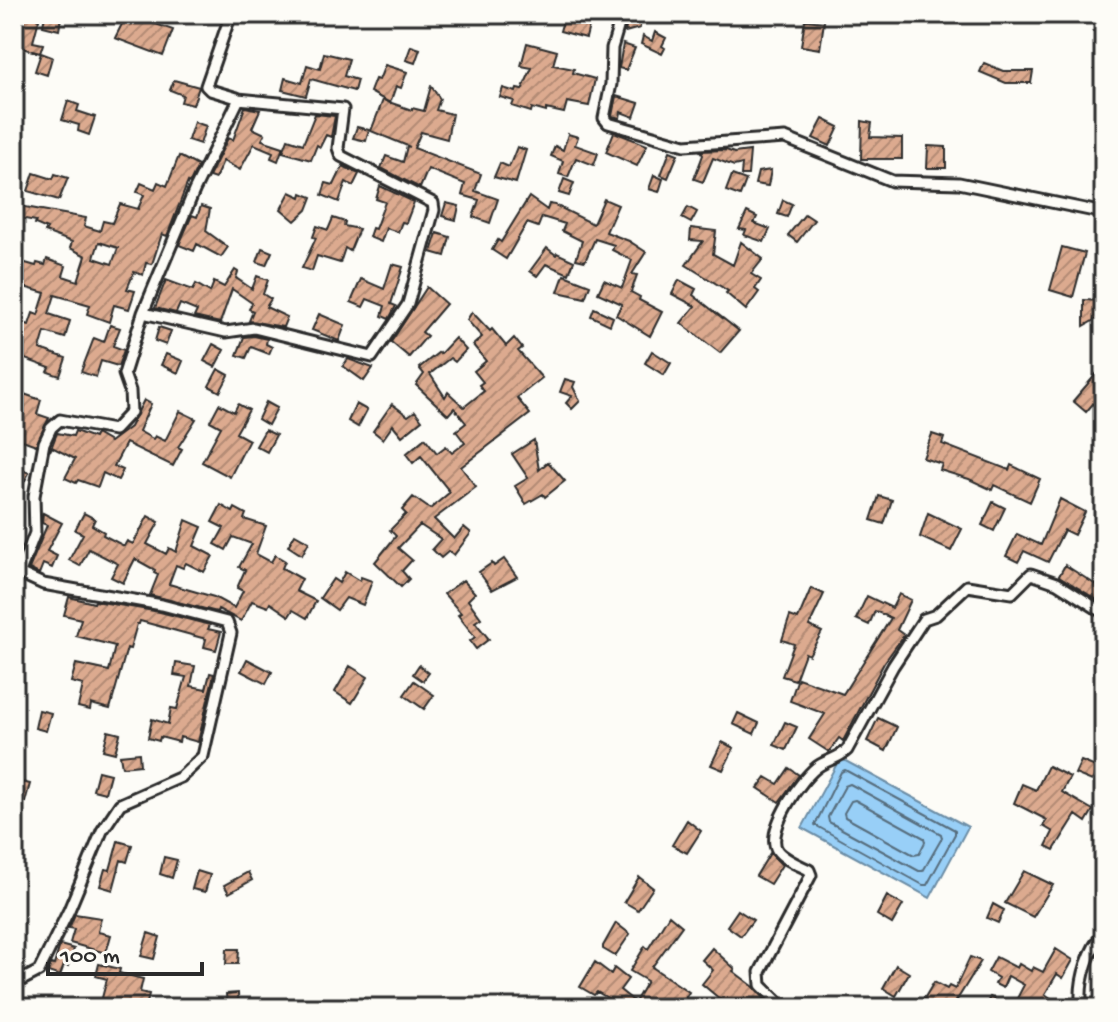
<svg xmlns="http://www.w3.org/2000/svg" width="1118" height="1022" viewBox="0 0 1118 1022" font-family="'Gochi Hand',sans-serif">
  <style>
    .water { fill: #98cff7; stroke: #6c8da5; stroke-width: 2 }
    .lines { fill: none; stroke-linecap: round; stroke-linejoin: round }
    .shore { stroke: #576d7d; stroke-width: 2 }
    .building { fill: url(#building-hatch); stroke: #2b2b2b; stroke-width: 2; fill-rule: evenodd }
    .street-casing { stroke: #2b2b2b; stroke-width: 15 }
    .street { stroke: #fdfcf7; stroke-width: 9 }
  </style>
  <defs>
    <pattern id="building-hatch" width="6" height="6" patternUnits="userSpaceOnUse" patternTransform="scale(2)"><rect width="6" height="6" fill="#dcaa8f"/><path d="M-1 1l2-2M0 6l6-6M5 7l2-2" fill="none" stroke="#b38b75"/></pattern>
  </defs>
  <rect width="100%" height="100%" fill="#fdfcf7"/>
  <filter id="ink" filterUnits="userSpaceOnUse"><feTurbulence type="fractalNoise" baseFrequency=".0125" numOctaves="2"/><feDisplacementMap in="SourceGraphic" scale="16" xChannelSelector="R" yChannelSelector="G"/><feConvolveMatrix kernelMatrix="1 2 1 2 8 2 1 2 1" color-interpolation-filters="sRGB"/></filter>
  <g filter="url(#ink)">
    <path class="water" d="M840 758 968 827 930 898 802 828Z"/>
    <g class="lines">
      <path class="shore" d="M845 770 955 830V834L927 885H923L815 825 841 772Z
        M850 784 941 834 942 838 923 871H919L829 822 828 817 845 786Z
        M855 800 924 838 925 842 919 854 914 855 845 817 844 813 851 801Z"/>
    </g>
    <path class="building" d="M20 14 39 19 33 42 43 44 40 53 14 46V28L18 29Z
      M127 14 173 30 163 56 115 38Z
      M565 14H592L586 38 560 31Z
      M629 14 630 21 640 17V28L625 32Z
      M45 15 61 19 59 30 43 26Z
      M805 20 824 22 820 49 801 46Z
      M655 32 666 38 662 46 665 48 662 54 641 44 643 36 652 41Z
      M527 43 557 51 553 65 574 69 573 73 595 79 589 106 567 102 564 113 546 109V112L532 108 531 112 512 106 514 101 500 97 503 88 516 92 517 89 522 90 532 68 521 66Z
      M623 44 635 48 626 70 619 68Z
      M411 46 420 49 415 63 406 60Z
      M41 53 52 57 47 75 35 71Z
      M324 53 349 59 344 76 357 80 354 91 311 79 306 96 282 90 285 78 302 83 307 65 320 69Z
      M984 63 1003 71H1033L1031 83H1006L980 72Z
      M385 65 407 72 401 88 396 86 390 103 370 92 375 79 379 80Z
      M174 80 199 87 193 105 181 102 183 95 170 90Z
      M431 86 440 99 436 110 452 114 447 139 421 132 414 148 481 174 475 191 498 199 490 223 473 217 479 200 462 195 465 184 428 169 420 188 381 168 386 156 403 162 407 146 410 147 371 131 383 100 412 110V108L424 111Z
      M616 96 639 103 634 117 621 112 620 118 612 116Z
      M68 101 79 105 77 111 95 117 89 135 78 131 79 125 62 120Z
      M245 107 260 110 252 128 265 134 262 140 283 147 278 161 271 158 273 152 254 144 240 170 223 161 215 179 209 177 228 138 233 140Z
      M315 114 335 116 331 137 326 135 320 147 317 145 311 160 283 152 288 139 303 144Z
      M823 119 839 127 830 146 813 138Z
      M862 121 872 123 870 137 902 138V159H861Z
      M194 122 206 126 200 144 188 140Z
      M357 127 369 130 366 141 353 138Z
      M614 132 647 145 637 166 606 152Z
      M568 134 578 137 575 145 598 153 594 165 576 158 568 177 559 174 563 161 551 156 555 146 563 150Z
      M928 146 946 147V168H927Z
      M517 147 526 150 516 183 494 177 500 163 509 167Z
      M726 150 734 153 750 151 748 175H741L742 164 734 166 713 158 703 182 694 179 703 155 700 151Z
      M670 151 678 154 668 178 661 175Z
      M179 156 198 166 190 183 188 182 167 236 162 234 152 264 146 263 143 275 134 272 127 289 135 291 129 309 114 305 109 322 87 314 90 305 55 295 49 314 70 321 65 338 45 332 40 349 66 358 60 376 48 372 50 368 14 355 24 323 29 325 33 313 38 315 45 293 24 287 21 297 14 295V275L17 276 22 262 36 266 37 263 45 265 47 259 66 266 63 276 78 281 86 256 70 248 72 242 45 232 47 229 35 224 36 221 14 217V205L86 218 84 226 100 231 103 221 112 223 120 204 138 209 144 195 137 192 141 183 155 189 158 182 167 186ZM99 242 118 248 112 264 94 258Z
      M343 166 359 174 353 186 346 182 339 202 322 195 326 183 334 185Z
      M771 170 768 186 755 184 758 172Z
      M34 173 53 179 55 174 68 178 59 200 28 191Z
      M654 175 663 179 659 192 649 189Z
      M732 175 746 180 740 196 726 191Z
      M564 179 574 183 569 196 559 193Z
      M380 186 414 202 406 223 402 222 398 232 386 228 381 242 369 237 372 228 375 229 385 202 376 199Z
      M290 192 301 197 302 193 312 197 307 210 295 221 281 209Z
      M529 197 547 210 549 204 555 205 593 224 604 199 618 205 606 232 629 241 646 252 632 274 637 275 631 292 640 297 639 300 662 312 650 336 616 315 622 304 598 293 604 280 622 288 632 260 612 250 614 245 595 239 585 261 576 259 582 241 562 231 565 224 542 217 538 227 527 223 506 259 492 250 498 240 501 242Z
      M783 200 792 204 787 217 778 214Z
      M446 203 459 206 456 220 442 216Z
      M201 206 210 209 206 231 228 247 221 257 197 244 194 251 179 245 192 215 197 217Z
      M688 207 697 212 691 223 682 218Z
      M747 212 757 217 754 223 770 229 764 242 744 235 746 230 739 229Z
      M805 214 814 220 797 242 788 235Z
      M333 218 345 222 344 226 359 229 350 251 345 248 340 263 317 256 312 271 302 268 316 238 313 237 317 226 328 230Z
      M691 228 716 231 713 254 733 265 741 242 763 259 751 274 761 280 755 289 759 292 746 310 726 293 728 291 686 265 703 241 690 240Z
      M437 233 450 237 445 256 431 252Z
      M1062 247 1085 253 1073 297 1050 290Z
      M262 248 272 252 266 265 257 262Z
      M547 248 556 255 557 253 574 261 569 274 546 264 537 276 530 271Z
      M392 264 403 267 391 304 396 306 389 319 382 316 385 306 367 299 363 307 351 302 361 279 384 289Z
      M235 270 238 272 236 278 252 289 257 276 268 280 263 294 271 299 266 307 287 317 283 327 249 321 253 311 249 309 252 303 232 289 220 323 194 317 197 311 180 304 176 313 155 308 166 280 193 290 196 284 210 292 214 282 224 287Z
      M564 275 590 285 585 298 558 292Z
      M679 280 696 289 693 295 739 331 720 353 681 323 695 306 672 294Z
      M427 287 446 304 422 332 427 336 409 357 391 342Z
      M1084 300 1102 301 1103 315 1084 326Z
      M594 308 613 317 610 325 591 316Z
      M472 312 490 331 492 329 506 346 514 338 522 348 518 351 542 378 517 398 530 414 461 467 476 487 434 519 454 539 464 527 471 533 454 555 449 551 441 558 432 549 441 539 420 525 398 548 412 560 402 571 409 579 401 587 375 562 396 536 390 530 406 514 402 510 413 497 430 509 450 492 421 456 413 463 406 454 425 438 437 453 446 446 452 453 465 443 456 431 466 423 454 408 448 415 416 385 424 374 419 368 439 352 440 354 455 338 466 350 455 362 450 358 430 374 445 397 448 392 464 407 484 391 479 385 483 382 474 371 486 361 473 345 482 337 467 320Z
      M319 314 345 325 339 341 312 330Z
      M110 325 120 328 113 346 124 350 118 366 101 361 96 377 81 372 94 338 104 342Z
      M159 327 171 331 166 345 155 341Z
      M254 336 267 339 266 344 272 347 269 354 251 347 246 358 237 355 244 337Z
      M213 344 224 350 215 367 204 361Z
      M652 351 671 363 664 375 645 363Z
      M166 354 183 361 178 373 161 365Z
      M348 359 373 368 364 381 343 366Z
      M1104 365V391L1086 412 1073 401Z
      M218 369 229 375 220 392 209 386Z
      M565 379 575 382 573 387 580 401 572 409 566 403 572 396 560 392Z
      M24 394 41 400 37 414 49 418 36 445 14 437V418Z
      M144 400 151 404 139 431 153 439 155 436 165 441 180 411 196 419 178 447 182 449 173 466 126 443 114 466 123 470 118 480 103 473 98 487 78 480 76 483 65 478 75 459 52 447 50 451 57 433 73 436 75 431 94 438 96 434 110 442 130 427Z
      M266 402 277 408 268 425 258 419Z
      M219 404 234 412 238 404 249 410 236 433 249 440 230 477 202 462 221 427 210 421Z
      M356 404 367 410 358 427 348 421Z
      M392 404 408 416 415 411 422 420 402 436 393 425 383 439 373 431Z
      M265 430 276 435 267 452 256 446Z
      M932 434 944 438 942 444 1009 470 1011 465 1040 479 1030 502 994 485 992 490 969 479 940 470 942 464 923 458Z
      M534 440 539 470 548 462 565 481 545 497 543 494 526 504 515 486 528 478 512 454Z
      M14 466 29 473 14 501Z
      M879 496 892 500 884 524 871 520Z
      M1060 499 1085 512 1074 535 1064 530 1048 562 1024 551 1018 562 1006 556 1017 534 1041 545Z
      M993 502 1005 508 994 531 982 525Z
      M221 505 233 512 235 508 246 514 244 519 266 526 256 554 271 562 275 555 285 561 282 568 302 579 296 591 316 601 307 618 293 610 289 616 270 603 268 607 252 601 241 621 218 609 217 612 150 595 158 575 154 573 155 570 135 559 123 583 111 577 118 564 89 549 80 566 69 560 83 534 75 530 84 513 95 519 92 525 104 532 103 535 124 546 127 541 133 544 148 516 159 522 147 544 166 554 169 548 176 552 186 520 202 527 194 546 213 556 204 572 186 563 183 568 176 565 169 584 214 597 234 608 243 591 237 588 245 570 239 567 252 544 233 537 226 550 215 544 224 528 212 522Z
      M43 513 62 523 47 551 57 556 52 568 43 564 39 574 29 569 47 525 42 523Z
      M928 513 962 529 951 551 920 537Z
      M295 534 309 542 302 555 288 546Z
      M504 559 517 577 492 590 479 572 492 563 494 566Z
      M1065 565 1104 590 1099 601 1059 576Z
      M345 572 360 581 361 577 372 581 363 605 346 598 337 610 320 598 333 579 339 583Z
      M463 580 475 593 468 600 481 618 475 622 489 639 476 649 470 641 475 637 458 615 461 613 444 594Z
      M811 588 824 594 809 626 822 632 809 655 805 653 795 680 782 676 794 644 782 640 790 616 798 619Z
      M899 594 911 600 897 630 904 635 884 663 843 741 839 738 829 752 809 739 825 714 790 701 798 678 843 694 891 618 875 611 869 625 856 619 867 596 892 608Z
      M69 597 94 603 95 601 160 612 210 625 208 629 221 632 216 650 204 647 206 639 140 621 139 624H137L130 649 127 648 110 709 91 704 90 710 78 707 83 685 71 682 76 664 109 671 115 646 76 636 81 619 64 615Z
      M247 659 272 672 266 684 241 671Z
      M176 663 195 666 191 686 206 689 210 673 214 674 198 742 180 737 179 742 160 737 159 741 148 738 152 719 168 724 171 708 177 709 186 677 174 675Z
      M419 665 429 673 423 681 413 674Z
      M350 666 368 677 352 703 335 692Z
      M414 681 434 695 424 709 404 695Z
      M39 710 51 713 46 731 35 728Z
      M738 713 759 723 754 734 733 724Z
      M878 718 897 727 886 751 867 741Z
      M785 722 797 727 786 750 774 745Z
      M108 731 120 734 115 753 103 750Z
      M722 742 734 748 723 770 711 765Z
      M139 753 140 765 122 767 120 755Z
      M1081 761 1098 768 1092 781 1075 774Z
      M1048 766 1070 777 1062 792 1093 810 1086 822 1076 815 1054 850 1046 846 1053 832 1043 826 1047 820 1014 803 1022 784 1036 790Z
      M789 768 799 775 779 802 758 788 766 777 778 784Z
      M98 771 110 774 105 793 93 790Z
      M18 781 30 784 25 802 14 799Z
      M687 820 701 831 687 853 672 845Z
      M118 841 132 845 127 862 121 860 113 890 100 886 105 869 110 870Z
      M770 853 782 865 770 884 756 876Z
      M164 857 177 860 172 878 160 874Z
      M197 871 210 875 205 892 192 889Z
      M1024 871 1053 885 1033 917 1005 903Z
      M248 872 252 880 229 893 224 885Z
      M639 877 653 888 638 910 624 902Z
      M887 896 903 905 892 924 877 915Z
      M993 904 1004 910 998 923 987 918Z
      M738 910 753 920 741 936 727 926Z
      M75 914 101 918 98 932 111 935 106 953 70 943 74 929 69 928Z
      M669 915 682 926 652 967 689 992 680 1008H625L597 992 594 995 580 987 595 962 611 974 614 968 628 979 620 990 635 1002 647 981 630 971 645 946 648 949Z
      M616 923 630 934 615 956 603 949V946Z
      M148 933 160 937 154 959 141 956Z
      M60 945 74 949 68 966 64 965 60 976 48 972 51 964 54 965Z
      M712 948 735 969 733 971 754 987 773 1008H717L721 1000 702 984 713 970 702 960Z
      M227 949H239L238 964H226Z
      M1056 949 1073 960 1063 978 1057 974 1045 994 1065 1008H1012L1024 985 1008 976 1003 988 995 984 998 978 988 972 996 957 1017 968 1019 964 1031 971 1033 967 1043 972Z
      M970 957 981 961 952 1008H928L921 1004 934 982 947 989 949 986 955 989Z
      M99 964 120 969 119 973 143 979 140 992 149 994 146 1008 120 1006 102 998 107 979 96 976Z
      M896 965 909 973 896 996 883 988Z
      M238 993 239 1008H227L226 994Z
      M990 997 1010 1008H984Z"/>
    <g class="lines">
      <defs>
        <path id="street" d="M622 14 612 48 611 84 604 118 608 123 685 145 785 138 892 181 959 183 1104 213
          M143 313 226 332 254 328 372 357 408 304 434 210 433 203 341 156 338 148 343 109 238 99
          M19 574 35 533 34 496 44 443 51 428 60 420 114 430 131 412 130 391 124 374 143 313 194 191 238 101 237 98 210 90 206 86 231 14
          M14 979 20 981 39 971 69 910 102 831 120 804 181 777 203 756 231 633 227 622 162 605 43 584 17 572
          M784 1008 761 985 760 972 811 875 809 870C799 865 783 859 777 850 765 830 803 775 820 765 830 759 839 758 847 750L893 666 924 619 936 615 967 586 1012 593 1031 574 1057 583 1104 613
          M1090 1008 1081 1000C1080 978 1089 949 1104 933"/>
      </defs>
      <use href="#street" class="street-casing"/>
      <use href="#street" class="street"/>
    </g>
  </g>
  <rect width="1118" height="1022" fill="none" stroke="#fdfcf7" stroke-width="48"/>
  <rect x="24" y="24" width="1070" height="974" fill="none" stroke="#2b2b2b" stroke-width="3" filter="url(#ink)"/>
  <path d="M48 962v12h154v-12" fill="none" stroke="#2b2b2b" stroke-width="4"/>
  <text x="60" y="962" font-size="24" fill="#2b2b2b" stroke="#fdfcf7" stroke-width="6" paint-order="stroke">100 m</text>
</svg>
